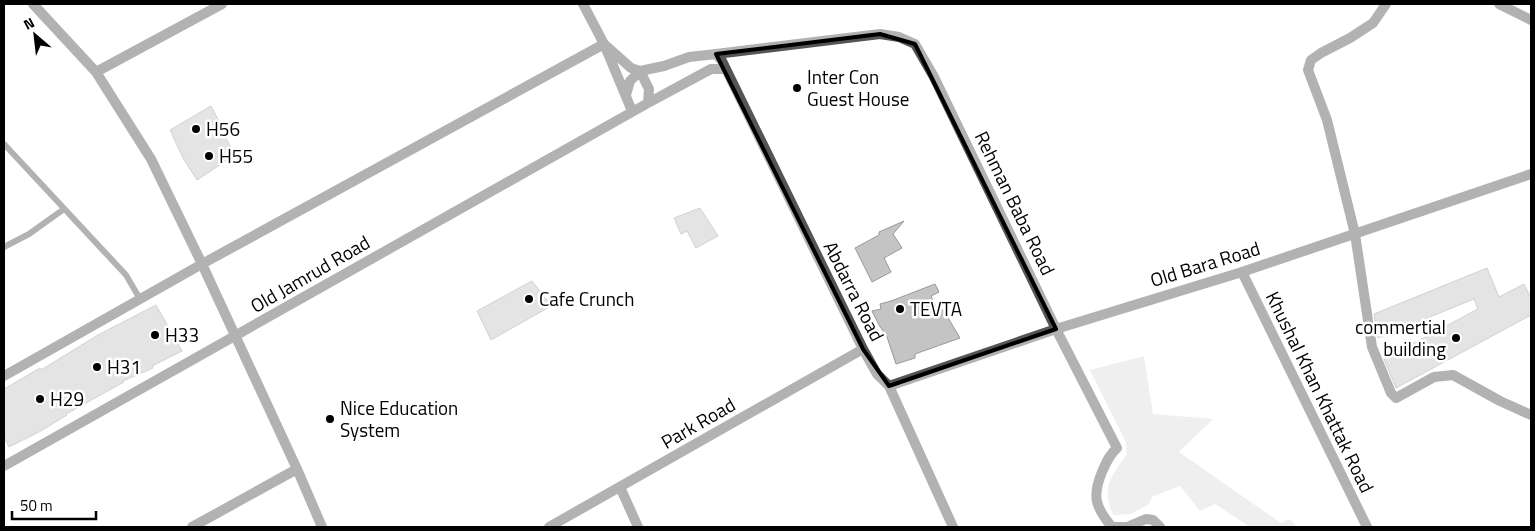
<svg xmlns="http://www.w3.org/2000/svg" width="1535" height="531" viewBox="0 0 1535 531" font-family="'Titillium Web',sans-serif">
  <style>
    .green { fill: #dcdcdc }
    .building { fill: #c4c4c4; stroke: #999 }
    .lines { fill: none; stroke-linecap: round; stroke-linejoin: round }
    .service { stroke: #555; stroke-width: 6 }
    .minor { stroke: #555; stroke-width: 10 }
    .tertiary { stroke: #555; stroke-width: 10 }
    .marked { fill: none; stroke: #000; stroke-width: 4; stroke-linejoin: round }
    .poi-dot { fill: #000; stroke: #fff; stroke-width: 2 }
    .labels { text-anchor: middle; stroke-width: 5; stroke-linejoin: round; paint-order: stroke }
    .poi-label { font-size: 19px; fill: #000; stroke: #fff; text-anchor: start }
    .street-label { font-size: 19px; fill: #000; stroke: #fff }
  </style>
  <rect width="100%" height="100%" fill="#fff"/>
  <path class="green" d="M1144 356 1153 414 1213 419 1179 452 1281 523 1290 519 1297 527H1250L1215 504 1200 511 1180 486 1152 497 1149 504 1131 514 1113 515C1101 486 1111 477 1127 454L1125 440 1090 370Z"/>
  <path class="building" d="M211 106 222 127 221 129 235 155 197 180 183 158 170 130Z
    M700 208 718 236 696 248 687 231 681 234 674 218Z
    M904 221 893 234 902 248 884 258 891 272 872 282 855 248 879 235V232Z
    M1487 268 1499 297 1524 284 1531 298V315L1396 388 1384 359 1478 309 1474 299 1378 338 1374 314Z
    M532 281 545 298 553 305 491 340 477 311Z
    M935 284 939 292 931 296 936 307 944 311 960 338 915 354V358L896 364 887 337 879 325 872 311 881 309 880 304 891 301Z
    M156 305 182 351 152 366 153 368 123 381 124 382 66 414 67 415 39 432 9 447 4 437V389L40 368 41 370 98 335Z"/>
  <g class="lines">
    <path class="service" d="M4 144 126 275 140 299
      M4 247 29 234 64 209"/>
    <path class="minor" d="M33 4 96 72 151 159 202 264 297 469 322 527
      M1386 4 1373 23 1350 38 1321 53 1311 60 1308 70 1327 120 1355 234 1372 347 1391 393 1396 398 1434 377 1453 375 1500 401 1531 415
      M1499 4 1531 20
      M716 54 880 34 899 37 915 44 934 77 1056 329 1117 448C1109 455 1106 463 1102 472 1092 496 1095 507 1112 527H1127L1146 519 1153 520 1160 527
      M96 72 222 4
      M1242 272 1367 527
      M4 376 202 264 604 44
      M620 487 638 527
      M192 527 297 469"/>
    <path class="tertiary" d="M583 4 604 44 632 111
      M604 44 631 68 640 71 664 66 689 57 716 54 722 61 863 349 877 374 889 386 953 527
      M626 95 630 81 640 71 649 89 648 103
      M889 386 1056 329 1242 272 1531 174
      M4 466 648 103 711 69H726
      M549 527 863 349"/>
  </g>
  <path d="M0 0H1535V531H0ZM880 34 915 44 1056 329 889 386 863 349 716 54Z" fill="#fff" fill-opacity=".55" fill-rule="evenodd"/>
  <path class="marked" d="M880 34 915 44 1056 329 889 386 863 349 716 54Z"/>
  <g class="poi-dot">
    <circle cx="797" cy="88" r="5"/>
    <circle cx="196" cy="129" r="5"/>
    <circle cx="209" cy="156" r="5"/>
    <circle cx="529" cy="299" r="5"/>
    <circle cx="900" cy="309" r="5"/>
    <circle cx="155" cy="335" r="5"/>
    <circle cx="1456" cy="338" r="5"/>
    <circle cx="97" cy="367" r="5"/>
    <circle cx="40" cy="399" r="5"/>
    <circle cx="330" cy="419" r="5"/>
  </g>
  <g class="labels">
    <g class="poi-label">
      <text x="807" y="84">Inter Con<tspan x="807" dy="22">Guest House</tspan></text>
      <text x="206" y="136">H56</text>
      <text x="219" y="163">H55</text>
      <text x="539" y="306">Cafe Crunch</text>
      <text x="910" y="316">TEVTA</text>
      <text x="1446" y="334" text-anchor="end">commertial<tspan x="1446" dy="22">building</tspan></text>
      <text x="165" y="342">H33</text>
      <text x="107" y="374">H31</text>
      <text x="50" y="406">H29</text>
      <text x="340" y="415">Nice Education<tspan x="340" dy="22">System</tspan></text>
    </g>
    <g class="street-label">
      <text transform="translate(1015 203) rotate(64)" y="7">Rehman Baba Road</text>
      <text transform="translate(1205 264) rotate(-17)" y="7">Old Bara Road</text>
      <text transform="translate(310 274) rotate(-30)" y="7">Old Jamrud Road</text>
      <text transform="translate(854 291) rotate(63)" y="7">Abdarra Road</text>
      <text transform="translate(1320 392) rotate(64)" y="7">Khushal Khan Khattak Road</text>
      <text transform="translate(698 423) rotate(-30)" y="7">Park Road</text>
    </g>
  </g>
  <rect width="1535" height="531" fill="none" stroke="#000000" stroke-width="10"/>
  <g transform="translate(35 35) rotate(332)" stroke="#ffffff" stroke-width="4" paint-order="stroke">
  <path d="M0-4L9 19L0 12L-9 19Z" fill="#000000"/>
  <text y="-8" font-size="14" font-weight="bold" text-anchor="middle" fill="#000000">N</text>
  </g>
  <path d="M12 511v8h84v-8" fill="none" stroke="#000000" stroke-width="2.5"/>
  <text x="20" y="511" font-size="15" fill="#000000" stroke="#ffffff" stroke-width="4" paint-order="stroke">50 m</text>
</svg>
